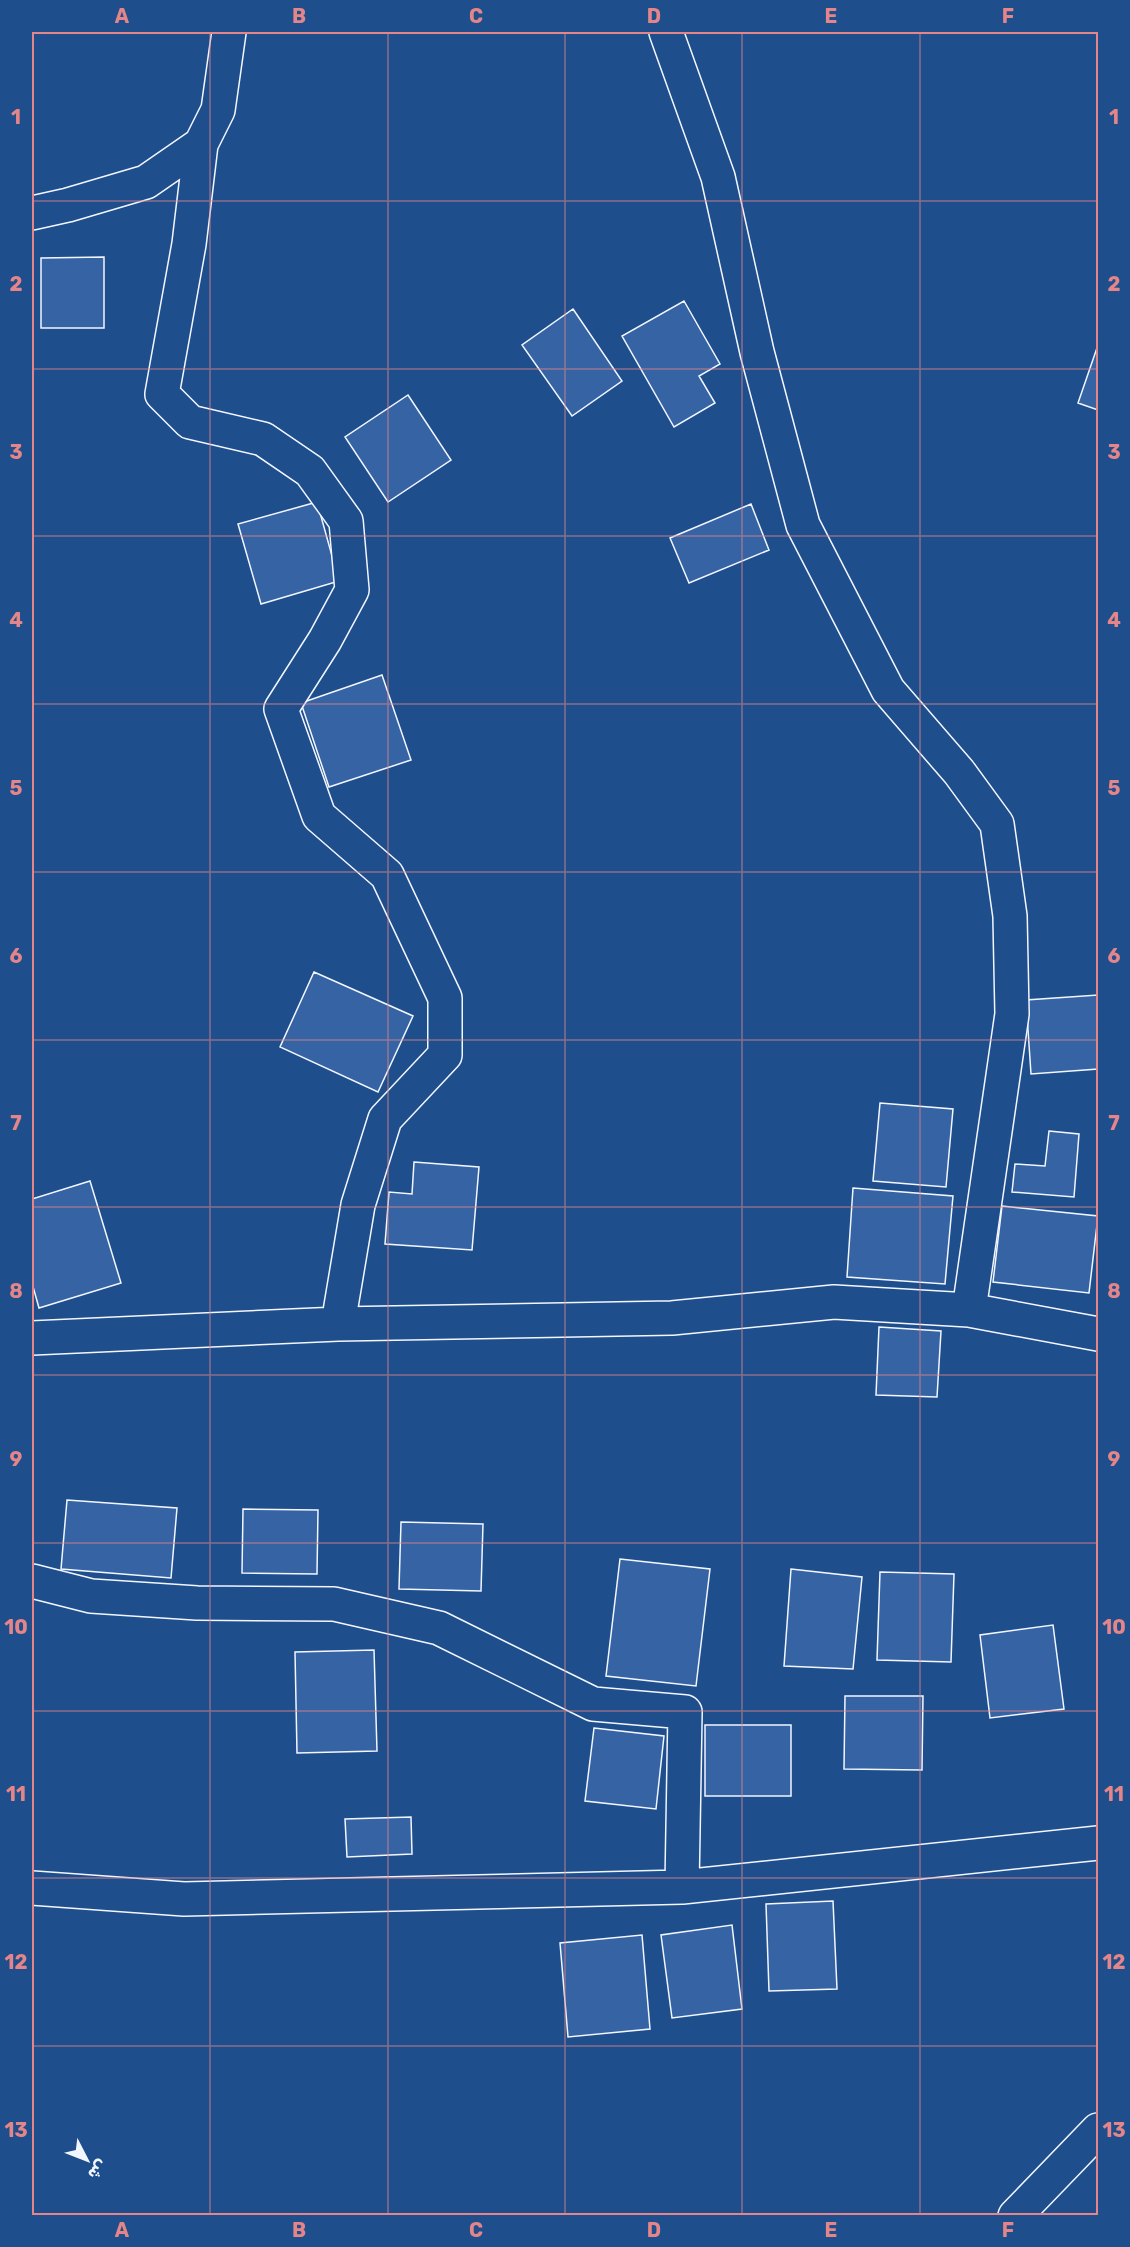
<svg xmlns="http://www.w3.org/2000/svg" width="1130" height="2247" viewBox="0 0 1130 2247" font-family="Rubik,'Noto Sans Arabic',sans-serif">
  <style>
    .building { fill: #3563a3; stroke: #f2f6ff; stroke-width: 1.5 }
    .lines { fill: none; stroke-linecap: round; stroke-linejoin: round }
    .minor-casing { stroke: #f2f6ff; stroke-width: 36 }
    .minor { stroke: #1f4e8c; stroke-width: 33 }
    .grid { fill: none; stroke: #e38589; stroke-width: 1.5; stroke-opacity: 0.55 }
    .neatline { fill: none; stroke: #e38589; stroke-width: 2 }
    .grid-label { font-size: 20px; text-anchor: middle; font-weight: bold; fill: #e38589 }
  </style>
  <rect width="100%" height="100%" fill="#1f4e8c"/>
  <path class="building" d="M104 257V328H41V258Z
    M684 301 720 364 699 376 715 403 674 427 622 336Z
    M573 309 622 381 572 416 522 345Z
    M1098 345V410L1078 403Z
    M408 395 451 460 388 502 345 437Z
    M317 502 339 581 261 604 238 524Z
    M751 504 769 550 689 583 670 538Z
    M382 675 411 760 329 787 301 703Z
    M314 972 413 1016 378 1092 280 1047Z
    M1098 995V1069L1031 1074 1026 1000Z
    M880 1103 953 1109 946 1187 873 1181Z
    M1049 1131 1079 1134 1074 1197 1012 1192 1015 1164 1045 1166Z
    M414 1162 479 1167 472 1250 385 1244 389 1192 412 1194Z
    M90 1181 121 1283 39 1308 32 1283V1199Z
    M853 1188 953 1196 945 1284 847 1277Z
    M1002 1206 1098 1216 1089 1293 993 1282Z
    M879 1327 941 1331 937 1397 876 1395Z
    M67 1500 177 1508 171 1578 61 1569Z
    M243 1509 318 1510 317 1574 242 1573Z
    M401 1522 483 1524 481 1591 399 1589Z
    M620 1559 710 1569 696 1686 606 1676Z
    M791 1569 862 1577 853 1669 784 1666Z
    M880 1572 954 1574 951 1662 877 1660Z
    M1053 1625 1064 1709 990 1718 980 1635Z
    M374 1650 377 1751 297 1753 295 1652Z
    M845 1696H923L922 1770 844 1769Z
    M705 1725H791V1796H705Z
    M594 1728 664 1736 656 1809 585 1801Z
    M411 1817 412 1854 347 1857 345 1819Z
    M833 1901 837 1989 769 1991 766 1904Z
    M732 1925 742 2009 672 2018 661 1935Z
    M642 1935 650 2029 568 2037 560 1943Z"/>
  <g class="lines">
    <defs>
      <path id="minor" d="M666 32 718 177 757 352 803 525 888 690 959 772 997 824 1010 916 1012 1014 969 1310
        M201 144 189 244 162 394 190 422 263 439 310 471 346 521 352 590 325 640 281 709 319 816 387 875 445 998V1055L385 1119 358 1205 338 1324
        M32 213 68 205 146 182 201 144 218 110 229 32
        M32 1338 338 1324 672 1318 834 1302 969 1310 1098 1334
        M32 1581 91 1596 197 1603 334 1604 439 1628 593 1704 685 1712 682 1887
        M32 1888 184 1899 682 1887 1098 1843
        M1015 2216 1098 2130"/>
    </defs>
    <use href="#minor" class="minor-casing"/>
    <use href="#minor" class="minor"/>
  </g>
  <path class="grid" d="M210 32V2216M388 32V2216M565 32V2216M742 32V2216M920 32V2216M32 201H1098M32 369H1098M32 536H1098M32 704H1098M32 872H1098M32 1040H1098M32 1207H1098M32 1375H1098M32 1543H1098M32 1711H1098M32 1878H1098M32 2046H1098"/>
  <rect width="1130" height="2247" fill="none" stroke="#1f4e8c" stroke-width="66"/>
  <g transform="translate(87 2160) rotate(132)" stroke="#1f4e8c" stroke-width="4.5" paint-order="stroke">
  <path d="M0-4.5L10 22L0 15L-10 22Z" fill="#f2f6ff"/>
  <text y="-9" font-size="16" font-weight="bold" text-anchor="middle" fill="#f2f6ff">ش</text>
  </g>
  <rect x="33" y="33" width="1064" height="2181" class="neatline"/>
  <g class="grid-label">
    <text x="122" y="23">A</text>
    <text x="299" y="23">B</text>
    <text x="476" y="23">C</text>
    <text x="654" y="23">D</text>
    <text x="831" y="23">E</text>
    <text x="1008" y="23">F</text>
    <text x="16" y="124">1</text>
    <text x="1114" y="124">1</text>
    <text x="16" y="291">2</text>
    <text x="1114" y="291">2</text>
    <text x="16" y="459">3</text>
    <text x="1114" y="459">3</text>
    <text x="16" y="627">4</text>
    <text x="1114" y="627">4</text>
    <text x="16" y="795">5</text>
    <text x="1114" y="795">5</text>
    <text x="16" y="963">6</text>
    <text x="1114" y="963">6</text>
    <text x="16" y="1130">7</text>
    <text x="1114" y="1130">7</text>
    <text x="16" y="1298">8</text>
    <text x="1114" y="1298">8</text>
    <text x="16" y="1466">9</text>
    <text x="1114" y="1466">9</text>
    <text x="16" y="1634">10</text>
    <text x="1114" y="1634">10</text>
    <text x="16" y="1801">11</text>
    <text x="1114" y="1801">11</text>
    <text x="16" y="1969">12</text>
    <text x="1114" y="1969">12</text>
    <text x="16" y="2137">13</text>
    <text x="1114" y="2137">13</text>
    <text x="122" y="2237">A</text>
    <text x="299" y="2237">B</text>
    <text x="476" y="2237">C</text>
    <text x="654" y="2237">D</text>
    <text x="831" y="2237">E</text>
    <text x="1008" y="2237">F</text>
  </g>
</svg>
